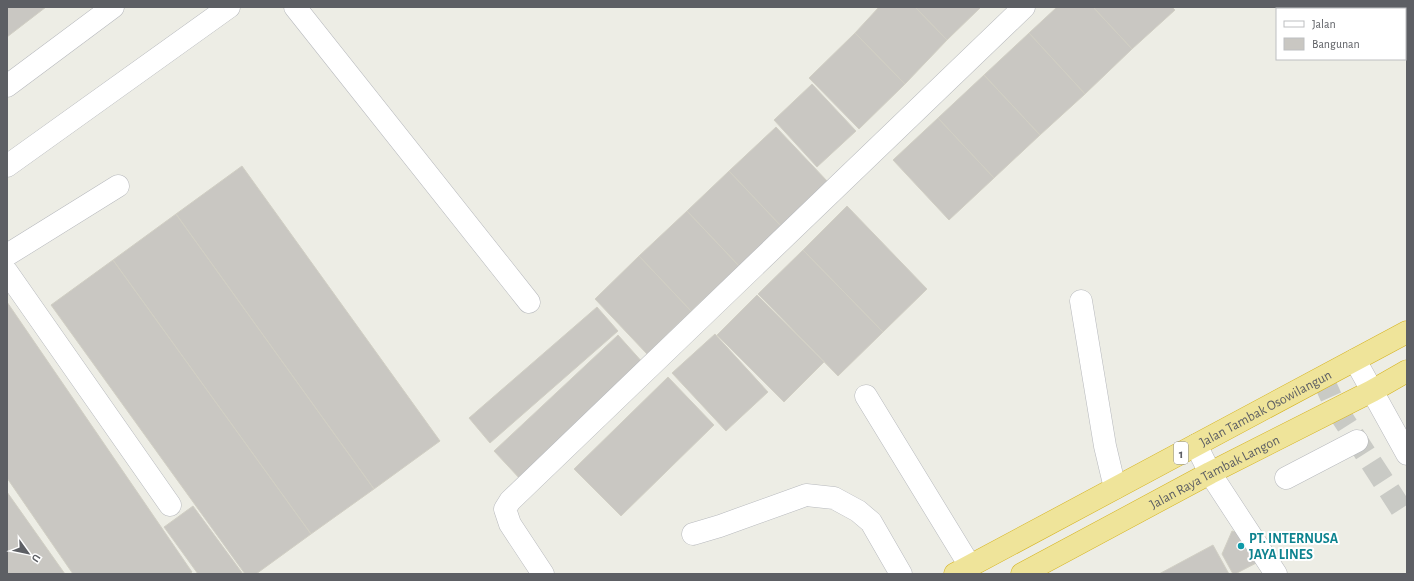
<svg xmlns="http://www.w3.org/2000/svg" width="1414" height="581" viewBox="0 0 1414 581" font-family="'Alegreya Sans',sans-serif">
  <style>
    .building { fill: #c9c7c2; stroke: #d1cfc4 }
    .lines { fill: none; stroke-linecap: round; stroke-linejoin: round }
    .minor-tunnel { stroke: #c9cac5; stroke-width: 22; stroke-dasharray: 22 11; stroke-linecap: butt }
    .minor-casing { stroke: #b7b9bd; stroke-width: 23 }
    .highway-casing { stroke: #d5b31e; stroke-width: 23 }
    .minor { stroke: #fff; stroke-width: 22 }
    .highway { stroke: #efe49a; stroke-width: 22 }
    .culture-dot { fill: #0f9aa8; stroke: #fff; stroke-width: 1.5 }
    .labels { text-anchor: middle; stroke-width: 4; stroke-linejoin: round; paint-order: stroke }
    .shield { fill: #fff; stroke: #8e8f92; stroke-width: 1 }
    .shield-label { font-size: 13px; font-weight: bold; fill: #5d5f64 }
    .street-label { font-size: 14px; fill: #5d5f64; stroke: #fff }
    .culture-label { font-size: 14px; font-weight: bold; fill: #0d838f; stroke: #fff; text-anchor: start }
  </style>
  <rect width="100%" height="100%" fill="#edede5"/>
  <path class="building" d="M7 7H46L7 37Z
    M879 7H915L947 40 905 84 855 33Z
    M915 7H981L947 40Z
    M1057 7H1093L1132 49 1085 94 1029 33Z
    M1093 7H1172L1175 10 1132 49Z
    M855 33 905 84 859 129 809 78Z
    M1029 33 1085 94 1040 135 984 75Z
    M984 75 1040 135 994 178 938 118Z
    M812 84 856 131 817 167 774 120Z
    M938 118 994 178 949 220 893 160Z
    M776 127 828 182 781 226 729 171Z
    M242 166 440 441 374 489 176 214Z
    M729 171 781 226 739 266 687 211Z
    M847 206 927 289 883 332 803 250Z
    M687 211 739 266 691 311 639 256Z
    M176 214 374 489 311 534 113 260Z
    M803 250 883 332 838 376 758 294Z
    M639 256 691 311 647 354 595 299Z
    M113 260 311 534 256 574H245L51 305Z
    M757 295 824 362 784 402 717 335Z
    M7 302 192 572 189 574H73L7 478Z
    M597 307 618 331 490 443 469 418Z
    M715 334 768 392 726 431 672 373Z
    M618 335 644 364 521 480 494 451Z
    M668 377 714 425 621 516 574 469Z
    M7 492 65 574H7Z
    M193 506 243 574H198L164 527Z
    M1232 531 1252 537 1264 559 1235 574H1233L1222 554Z
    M1213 545 1229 574H1159Z"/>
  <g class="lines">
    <path class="minor-tunnel" d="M1322 377 1336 408 1407 518"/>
    <defs>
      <path id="minor" d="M295 7 529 302
        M7 86 113 7
        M7 166 229 7
        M7 255 118 186
        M7 272 170 505
        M1081 301 1105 446 1115 488
        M1355 360 1407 454
        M866 396 970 566
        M1196 445 1210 473 1276 574
        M1286 478 1357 441
        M693 534 720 526 806 495 834 498 858 511 871 522 901 574
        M543 574 510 524 505 509 510 501 1024 7"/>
      <g id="highway">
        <path id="s1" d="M955 574 1407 332"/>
        <path id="s2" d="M1022 574 1210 473 1372 391 1407 371"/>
      </g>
    </defs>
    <use href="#minor" class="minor-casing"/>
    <use href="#highway" class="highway-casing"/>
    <use href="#minor" class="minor"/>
    <use href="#highway" class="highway"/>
  </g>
  <circle class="culture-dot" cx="1241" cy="546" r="4"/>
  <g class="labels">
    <rect class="shield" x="1174" y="442" width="14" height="22" rx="3"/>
    <g class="shield-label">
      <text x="1181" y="458">1</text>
    </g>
    <g class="street-label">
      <text dy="5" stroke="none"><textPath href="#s1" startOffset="352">Jalan Tambak Osowilangun</textPath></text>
      <text dy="5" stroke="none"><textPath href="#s2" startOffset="218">Jalan Raya Tambak Langon</textPath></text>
    </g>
    <g class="culture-label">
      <text x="1249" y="543">PT. INTERNUSA<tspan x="1249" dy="16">JAYA LINES</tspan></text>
    </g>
  </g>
  <rect width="1414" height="581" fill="none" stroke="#5d5f64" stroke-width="16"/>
  <rect x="1276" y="8" width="130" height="52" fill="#ffffff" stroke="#bebfc1"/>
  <rect x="1284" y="21" width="20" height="6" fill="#ffffff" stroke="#bebfc1"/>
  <text x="1312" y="28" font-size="12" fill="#5d5f64">Jalan</text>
  <rect x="1284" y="38" width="20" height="12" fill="#c9c7c2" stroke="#bebfc1"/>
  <text x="1312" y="48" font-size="12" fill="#5d5f64">Bangunan</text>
  <g transform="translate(28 553) rotate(123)" stroke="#ffffff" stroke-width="3" paint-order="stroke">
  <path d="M0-3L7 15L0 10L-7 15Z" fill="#5d5f64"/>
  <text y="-6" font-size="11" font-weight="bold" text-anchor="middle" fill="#5d5f64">U</text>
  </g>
</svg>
